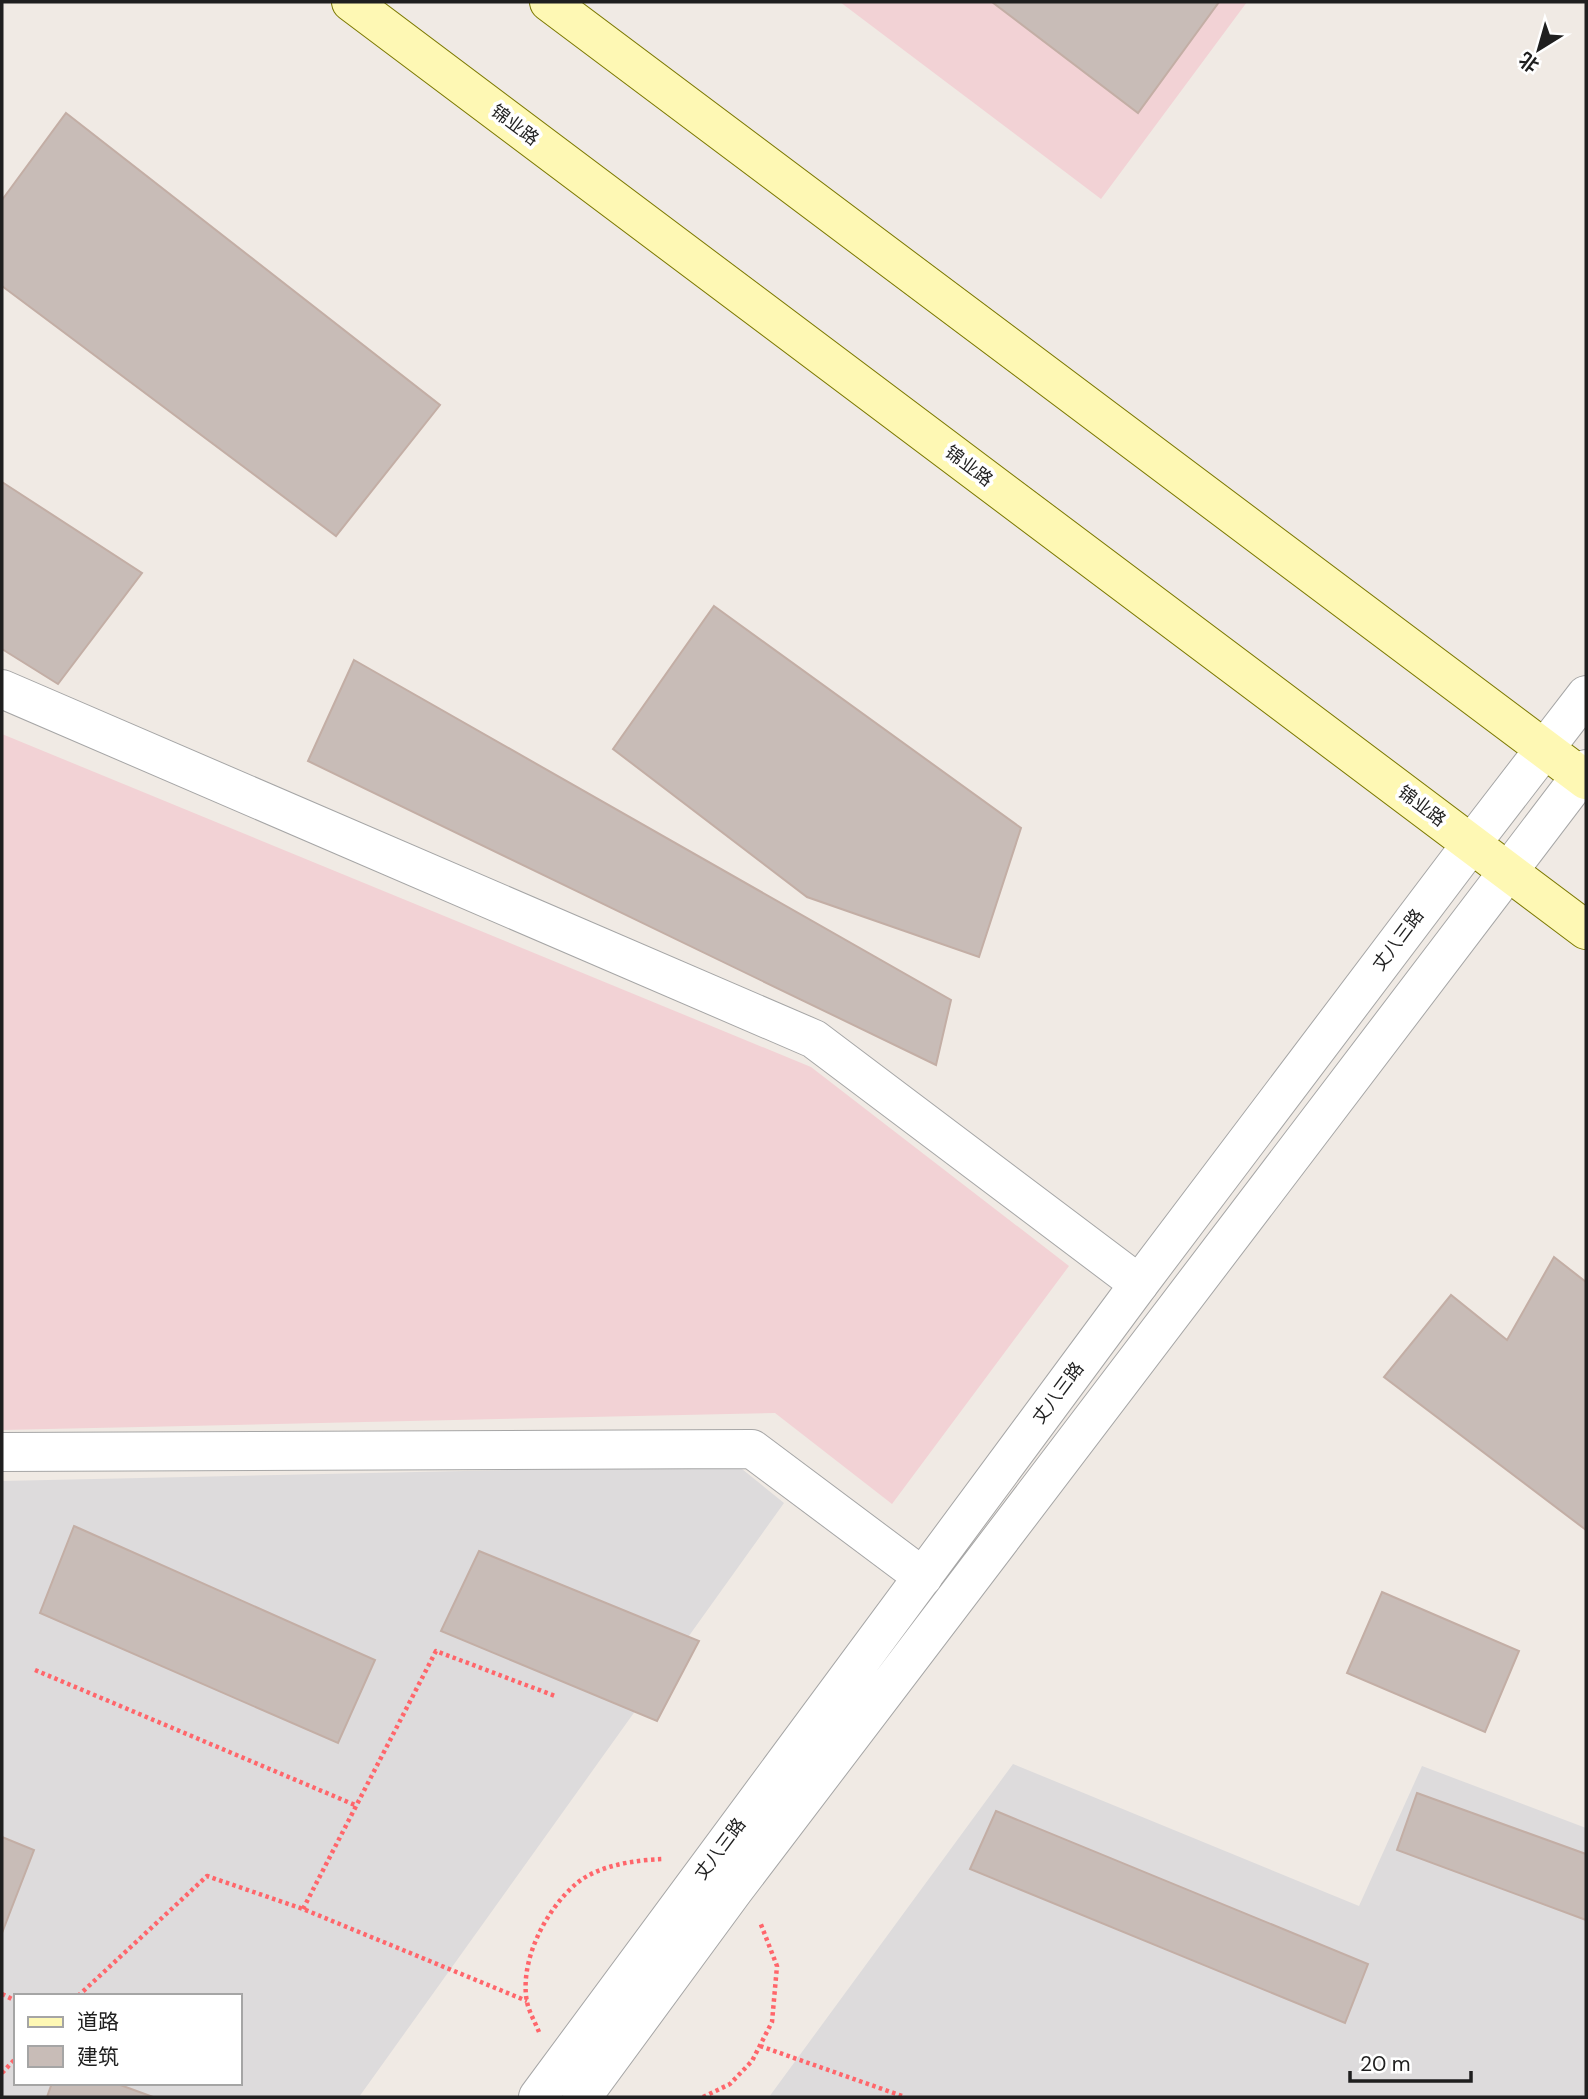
<svg xmlns="http://www.w3.org/2000/svg" width="1588" height="2099" viewBox="0 0 1588 2099" font-family="'DM Sans','Noto Sans SC',sans-serif">
  <style>
    .residential { fill: #dddbdc; fill-rule: evenodd }
    .commercial { fill: #f2d2d5 }
    .building { fill: #c8bcb7; stroke: #c3aea5; stroke-width: 2 }
    .lines { fill: none; stroke-linecap: round; stroke-linejoin: round }
    .minor-casing { stroke: #a6a6a6; stroke-width: 40 }
    .tertiary-casing { stroke: #a6a6a6; stroke-width: 40 }
    .secondary-casing { stroke: #7b7800; stroke-width: 40 }
    .path { stroke: #ff666b; stroke-width: 4.5; stroke-dasharray: 3.5 3.5; stroke-linecap: butt }
    .minor { stroke: #fff; stroke-width: 38 }
    .tertiary { stroke: #fff; stroke-width: 38 }
    .secondary { stroke: #fef8b4; stroke-width: 38 }
    .labels { text-anchor: middle; stroke-width: 7; stroke-linejoin: round; paint-order: stroke }
    .street-label { font-size: 18px; fill: #1f1f1f; stroke: #fff }
  </style>
  <rect width="100%" height="100%" fill="#f0eae4"/>
  <path class="residential" d="M737 1465 784 1503 359 2097H2V1481ZM16 1996H240V2083H16Z
    M1013 1764 1359 1906 1422 1766 1586 1828V2097H769Z"/>
  <path class="commercial" d="M840 2H1247L1101 199Z
    M2 734 811 1067 1069 1266 892 1504 775 1413 2 1430Z"/>
  <path class="building" d="M992 2H1219L1138 113Z
    M66 113 440 405 336 536 2 286V200Z
    M2 482 142 573 58 684 2 649Z
    M714 606 1021 828 979 957 807 897 613 749Z
    M354 660 951 1000 936 1065 308 761Z
    M1554 1257 1586 1282V1530L1384 1377 1451 1295 1507 1340Z
    M74 1526 375 1660 338 1743 40 1613Z
    M479 1551 699 1641 657 1721 441 1631Z
    M1382 1592 1519 1651 1485 1732 1347 1673Z
    M1417 1793 1586 1854V1920L1397 1850Z
    M996 1811 1368 1964 1345 2023 970 1869Z
    M2 1837 34 1850 2 1933Z
    M52 2083H115L153 2097H47Z"/>
  <g class="lines">
    <defs>
      <path id="minor" d="M2 689 814 1039 1139 1284
        M2 1452 752 1449 923 1577"/>
      <path id="tertiary" d="M538 2097 1139 1284 1472 843 1586 695
        M582 2097 734 1890 1586 769"/>
      <path id="secondary" d="M351 2 1586 930
        M549 2 1586 780"/>
    </defs>
    <use href="#minor" class="minor-casing"/>
    <use href="#tertiary" class="tertiary-casing"/>
    <use href="#secondary" class="secondary-casing"/>
    <path class="path" d="M35 1670 355 1805
      M303 1909 436 1651 555 1696
      M2 1994 16 2001
      M78 1996 207 1876 303 1909 527 2001
      M539 2032C535 2022 529 2012 527 2002 519 1961 546 1909 577 1883 599 1865 636 1860 663 1859
      M760 2046 905 2097
      M2 2073 16 2058
      M703 2097 730 2084 752 2061 772 2022 777 1966 760 1922"/>
    <use href="#minor" class="minor"/>
    <use href="#tertiary" class="tertiary"/>
    <use href="#secondary" class="secondary"/>
  </g>
  <g class="labels">
    <g class="street-label">
      <text transform="translate(515 125) rotate(37)" y="6">锦业路</text>
      <text transform="translate(969 466) rotate(37)" y="6">锦业路</text>
      <text transform="translate(1422 806) rotate(37)" y="6">锦业路</text>
      <text transform="translate(1398 940) rotate(-53)" y="6">丈八三路</text>
      <text transform="translate(1058 1393) rotate(-53)" y="6">丈八三路</text>
      <text transform="translate(720 1849) rotate(-53)" y="6">丈八三路</text>
    </g>
  </g>
  <rect width="1588" height="2099" fill="none" stroke="#1f1f1f" stroke-width="7"/>
  <rect x="14" y="1994" width="228" height="91" fill="#ffffff" stroke="#a5a5a5" stroke-width="2"/>
  <rect x="28" y="2017" width="35" height="10" fill="#fef8b4" stroke="#a5a5a5" stroke-width="2"/>
  <text x="77" y="2029" font-size="21" fill="#1f1f1f">道路</text>
  <rect x="28" y="2046" width="35" height="21" fill="#c8bcb7" stroke="#a5a5a5" stroke-width="2"/>
  <text x="77" y="2064" font-size="21" fill="#1f1f1f">建筑</text>
  <g transform="translate(1539 49) rotate(217)" stroke="#ffffff" stroke-width="5" paint-order="stroke">
  <path d="M0-5L12 26L0 18L-12 26Z" fill="#1f1f1f"/>
  <text y="-10" font-size="19" font-weight="bold" text-anchor="middle" fill="#1f1f1f">北</text>
  </g>
  <path d="M1350 2071v10h121v-10" fill="none" stroke="#1f1f1f" stroke-width="3.5"/>
  <text x="1360" y="2071" font-size="21" fill="#1f1f1f" stroke="#ffffff" stroke-width="5" paint-order="stroke">20 m</text>
</svg>
